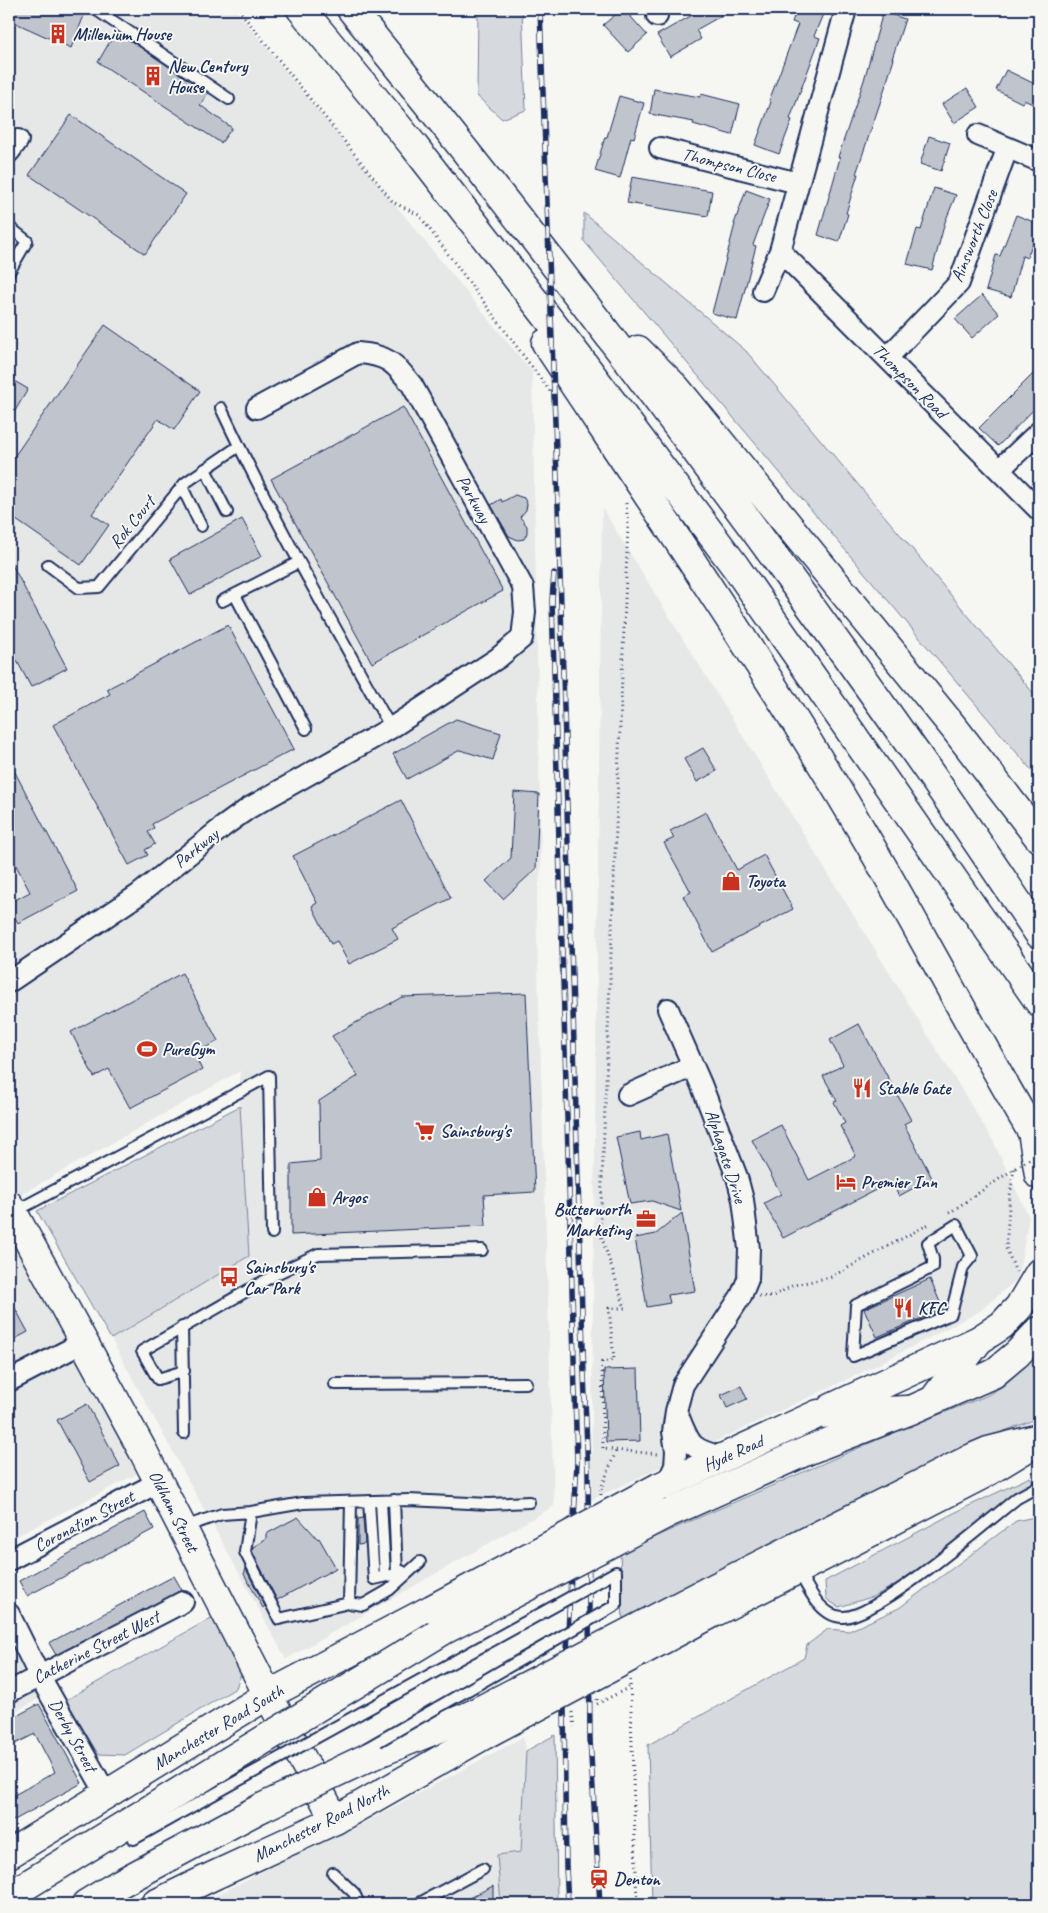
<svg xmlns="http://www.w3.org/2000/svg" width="1048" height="1913" viewBox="0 0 1048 1913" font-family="Caveat,sans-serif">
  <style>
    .built { fill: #e6e7e7 }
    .green { fill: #d6d9dd; stroke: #78849e }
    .building { fill: #c0c4cd; stroke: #1b2f5e }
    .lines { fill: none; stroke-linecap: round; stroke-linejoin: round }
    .lane-casing { stroke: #1b2f5e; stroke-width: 14 }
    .street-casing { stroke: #1b2f5e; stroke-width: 24 }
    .secondary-casing { stroke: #1b2f5e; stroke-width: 31 }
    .primary-casing { stroke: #1b2f5e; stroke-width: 31 }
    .highway-casing { stroke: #1b2f5e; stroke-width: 31 }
    .path { stroke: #1b2f5e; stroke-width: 3; stroke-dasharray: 1 4; stroke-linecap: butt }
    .lane { stroke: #f6f6f2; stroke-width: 10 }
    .street { stroke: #f6f6f2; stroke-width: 20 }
    .secondary { stroke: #f6f6f2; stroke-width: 28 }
    .primary { stroke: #f6f6f2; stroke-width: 28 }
    .highway { stroke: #f6f6f2; stroke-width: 28 }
    .rail-casing { stroke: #1b2f5e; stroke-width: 5.5 }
    .rail { stroke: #f6f6f2; stroke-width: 4; stroke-dasharray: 11; stroke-linecap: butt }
    .lane-bridge-casing { stroke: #1b2f5e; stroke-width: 14; stroke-linecap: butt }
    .primary-bridge-casing { stroke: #1b2f5e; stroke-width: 31; stroke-linecap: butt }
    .highway-bridge-casing { stroke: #1b2f5e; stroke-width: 31; stroke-linecap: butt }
    .path-bridge { stroke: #1b2f5e; stroke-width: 3; stroke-dasharray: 1 4; stroke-linecap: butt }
    .lane-bridge { stroke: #f6f6f2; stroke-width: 10 }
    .primary-bridge { stroke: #f6f6f2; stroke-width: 28 }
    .highway-bridge { stroke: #f6f6f2; stroke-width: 28 }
    .labels { text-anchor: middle; stroke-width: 4; stroke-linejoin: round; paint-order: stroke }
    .poi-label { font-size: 18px; font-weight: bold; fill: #1b2f5e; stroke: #f6f6f2; text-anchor: start }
    .street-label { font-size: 18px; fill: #1b2f5e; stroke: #f6f6f2 }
  </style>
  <rect width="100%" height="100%" fill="#f6f6f2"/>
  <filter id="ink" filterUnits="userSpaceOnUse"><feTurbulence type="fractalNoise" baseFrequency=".02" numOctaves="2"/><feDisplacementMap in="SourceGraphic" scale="10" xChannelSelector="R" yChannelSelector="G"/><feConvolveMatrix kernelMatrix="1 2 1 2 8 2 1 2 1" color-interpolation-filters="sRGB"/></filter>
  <g filter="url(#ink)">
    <path class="built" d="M9 9H235L532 372 541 870 536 904 554 1506 286 1659 111 1339 249 1256 240 1106V1071L9 1201Z
      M602 508 992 1139 1029 1217 1018 1278 980 1311 873 1367 591 1500Z
      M9 1223 69 1334 137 1474 9 1540Z
      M9 1638 40 1698 9 1715Z
      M523 1737 526 1751 521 1852 497 1855 501 1904H342L340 1899 330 1904H199L301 1852 360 1825Z"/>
    <path class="green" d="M478 9H522L526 110 502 119 477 96Z
      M584 213 746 351 1039 700V779L584 241Z
      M240 1106 249 1256 111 1339 37 1211Z
      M1039 1347V1418L999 1433 939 1461 623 1623 620 1552 895 1432 986 1396 1003 1386 1020 1371Z
      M1030 1477 1033 1482 919 1571 875 1596 839 1607 829 1601 826 1598 825 1581 954 1513Z
      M1039 1516V1904H652L648 1745 804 1658 807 1645 828 1629 849 1631 899 1608 1016 1521Z
      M213 1617 243 1667 236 1688 125 1755 98 1754 66 1700Z
      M555 1735 557 1904H501L497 1855 521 1852 526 1751Z"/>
    <path class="building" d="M9 9H75L85 13 71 48 9 20Z
      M622 9H624L647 35 628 52 603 25Z
      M703 9H733L696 30 701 39 670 57 657 35Z
      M797 9H825L814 36 820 38 790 119 792 120 779 154 755 145 771 102 769 101 798 24 792 22Z
      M883 12 905 19 892 59H894L881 100 856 174H858L846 213 848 214 839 242 818 235 840 158 838 157 864 80Z
      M116 31 208 93 200 105 232 128 221 143 98 62Z
      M1006 70 1039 86V107L1024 100 1022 103 996 90Z
      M967 88 979 107 954 123 942 104Z
      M654 89 700 97 701 94 740 104 732 135 693 124 694 122 650 114Z
      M619 96 644 103 634 138 631 137 620 178 595 171 605 137H607Z
      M71 115 186 194 145 254 29 175Z
      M929 136 950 143 941 171 920 164Z
      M632 177 712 191 708 216 627 203Z
      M934 188 956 195 945 222 932 270 907 264 917 229 921 230Z
      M746 190 770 199 753 245 756 246 737 320 712 313 735 224H734Z
      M1016 215 1039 224V226L1027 258 1022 256 1011 297 986 290 996 255 1000 256Z
      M982 295 999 314 972 338 955 319Z
      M105 325 200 391 174 430 158 419 92 514 109 525 81 565 9 515V464Z
      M1039 368V404L998 446 979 428Z
      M9 378 28 389 9 421Z
      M403 407 503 591 372 663 271 479Z
      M515 495 524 498 527 504 526 510 520 517 527 526V533L524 539 518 540 509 536 491 505 501 499 502 502Z
      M242 519 262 556 190 595 170 559Z
      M9 559 67 668 31 687 9 646Z
      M228 625 294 749 152 824 154 828 148 832 155 844 145 850 148 855 129 865 53 725 110 694 107 689Z
      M456 719 501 733 493 760 460 750 407 779 393 754Z
      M703 748 717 771 697 782 684 759Z
      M9 761 78 891 18 923 9 907V903L30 892 9 852Z
      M514 792 539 794 536 869 503 899 486 881 511 858Z
      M401 800 451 898 392 928 398 939 349 964 337 941 331 944 312 906 317 903 293 856Z
      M706 812 737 870 764 855 793 909 712 952 683 896 691 892 664 843 674 838 670 831Z
      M182 973 218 1041 194 1054 202 1070 130 1108 109 1069 94 1077 71 1032Z
      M526 993 535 1192 484 1195 486 1226 291 1235V1164L320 1161 319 1101 358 1076 332 1036 402 997Z
      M859 1024 911 1120 904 1124 932 1178 899 1196 891 1182 783 1238 764 1203 781 1194 752 1140 781 1125 809 1180 856 1156 840 1126 845 1123 834 1102 837 1101 823 1076 843 1065 830 1040Z
      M640 1132 641 1140 667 1134 681 1211 652 1201 630 1204 616 1137Z
      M682 1213 695 1291 668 1295 670 1303 647 1307 635 1238 656 1234Z
      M930 1279 943 1309 877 1337 864 1309Z
      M9 1297 28 1332 9 1342Z
      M638 1369 640 1441 606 1442 604 1370Z
      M741 1386 747 1399 727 1408 721 1395Z
      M87 1404 120 1466 90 1482 57 1420Z
      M145 1512 154 1529 27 1596 19 1581Z
      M298 1517 318 1539 319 1538 336 1568 277 1600 252 1551 253 1547 266 1539V1534Z
      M363 1518 365 1544 358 1545V1519Z
      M246 1569 265 1606 263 1608 244 1574Z
      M174 1576 182 1590 56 1655 49 1643Z
      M39 1704 82 1783 9 1823V1798L55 1772 35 1734 9 1747V1720Z
      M493 1886V1904H457Z"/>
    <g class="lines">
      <defs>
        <path id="lane" d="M95 9 229 99
          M9 227 27 241 9 272
          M221 408C272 517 332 622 391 728
          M205 469 227 512
          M182 487 201 526
          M48 565 79 588 99 587 185 483 239 446
          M235 595 306 729
          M222 601 299 562
          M14 1212 269 1076 272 1233
          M956 1225 972 1256 963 1267 951 1314 853 1356 856 1305 933 1267V1259L928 1243Z
          M182 1327 184 1433
          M184 1371 158 1379 142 1351 278 1273 318 1254 482 1250
          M335 1384 526 1383
          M394 1500 397 1574 402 1571
          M369 1501 374 1579 397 1574
          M381 1501 385 1576
          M351 1502 349 1603 363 1605 389 1590 420 1562
          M251 1512 245 1552 279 1619 349 1603
          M184 1527 222 1514 251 1512 303 1503 409 1500 489 1504 529 1502
          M798 1570C807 1586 820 1617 843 1617 876 1618 987 1522 1017 1498L1039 1486
          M134 1839 243 1778
          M333 1873 354 1893 359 1904
          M418 1904 483 1869"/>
        <path id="street" d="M657 16V9
          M978 135 1039 161
          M660 148 798 183
          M9 152 18 140
          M780 251 1039 510
          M763 291 780 251 846 9
          M887 358 959 283 1007 149
          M999 470 1039 432
          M9 982 138 895 224 826 249 808 391 728 498 658 522 638 525 612 523 587 412 385C394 363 388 355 358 353L257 408
          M628 1095 693 1066
          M9 1381 84 1342
          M678 1415C690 1445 690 1449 722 1457
          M667 1483 675 1466 676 1451 673 1432 676 1411 683 1385 741 1296 748 1279 749 1249 743 1200 737 1177 701 1084 668 1009
          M9 1560 159 1482
          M9 1614 39 1675 107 1795
          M9 1692 183 1602"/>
        <path id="secondary" d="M9 1205 144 1453 268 1695 335 1820"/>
        <path id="primary" d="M831 1408 979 1340
          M659 1487 818 1414 907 1410
          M715 1612 982 1475 1038 1441
          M9 1854 268 1695 432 1609
          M155 1904 213 1876 335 1820 484 1735"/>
        <path id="highway" d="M301 9 414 146 583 363 735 566 1039 1002
          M351 9C544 245 728 489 905 738 951 802 995 868 1039 934
          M546 343C656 508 769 672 869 843 927 943 980 1045 1039 1144
          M638 350 677 389 955 729 1039 838
          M1032 1131 1039 1175
          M934 1399 979 1340 1002 1325 1019 1307 1039 1273
          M666 1514 811 1449 911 1410 993 1374 1017 1354 1039 1331
          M708 1591 974 1457 988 1451 1039 1438
          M371 1756 469 1716
          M9 1896 229 1761
          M86 1904 119 1884 261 1808"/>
      </defs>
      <use href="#lane" class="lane-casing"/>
      <use href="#street" class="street-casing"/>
      <use href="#secondary" class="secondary-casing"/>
      <use href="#primary" class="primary-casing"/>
      <use href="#highway" class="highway-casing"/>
      <path class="path" d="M238 9 393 202 419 215 552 394
        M626 503 628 525 600 1232 625 1308H609L614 1360 602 1362 603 1449 658 1454
        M1014 1169 1010 1195 1006 1248 1016 1272
        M949 1213 1017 1167
        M759 1296 771 1297 794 1285 831 1277 931 1223
        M601 1495V1489L616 1451
        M630 1680 637 1904
        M597 1699V1704L630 1687
        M572 1712 574 1727"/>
      <use href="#lane" class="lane"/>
      <use href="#street" class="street"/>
      <use href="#secondary" class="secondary"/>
      <use href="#primary" class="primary"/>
      <use href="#highway" class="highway"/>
      <defs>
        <path id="rail" d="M540 9 558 505 583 1348 588 1473 590 1740 600 1904
          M554 573 552 600 577 1462 564 1708 566 1867 568 1904"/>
      </defs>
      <use href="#rail" class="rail-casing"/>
      <use href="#rail" class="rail"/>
      <defs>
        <path id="lane-bridge" d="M243 1778 616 1572V1605L365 1749"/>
        <path id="primary-bridge" d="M432 1609 659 1487
          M484 1735 715 1612"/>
        <path id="highway-bridge" d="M469 1716 708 1591
          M229 1761 444 1630 666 1514
          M261 1808 371 1756"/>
      </defs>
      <use href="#lane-bridge" class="lane-bridge-casing"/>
      <use href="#primary-bridge" class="primary-bridge-casing"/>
      <use href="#highway-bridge" class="highway-bridge-casing"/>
      <path class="path-bridge" d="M1020 1165 1039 1153"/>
      <use href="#lane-bridge" class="lane-bridge"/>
      <use href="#primary-bridge" class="primary-bridge"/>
      <use href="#highway-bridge" class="highway-bridge"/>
    </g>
  </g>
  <defs>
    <symbol id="building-bare" viewBox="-9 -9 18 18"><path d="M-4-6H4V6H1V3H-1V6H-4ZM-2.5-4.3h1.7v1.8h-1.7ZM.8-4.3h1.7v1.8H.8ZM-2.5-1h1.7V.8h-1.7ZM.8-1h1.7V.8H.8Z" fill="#c8321e" stroke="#f6f6f2" stroke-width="2.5" paint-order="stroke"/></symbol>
    <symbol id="shop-bare" viewBox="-9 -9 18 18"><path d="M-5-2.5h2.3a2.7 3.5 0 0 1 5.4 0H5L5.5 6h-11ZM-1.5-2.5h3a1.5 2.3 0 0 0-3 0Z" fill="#c8321e" stroke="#f6f6f2" stroke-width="2.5" paint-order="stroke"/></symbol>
    <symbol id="stadium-bare" viewBox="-9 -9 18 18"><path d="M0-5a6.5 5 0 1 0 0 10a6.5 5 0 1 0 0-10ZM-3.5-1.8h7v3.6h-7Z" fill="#c8321e" stroke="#f6f6f2" stroke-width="2.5" paint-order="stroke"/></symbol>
    <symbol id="restaurant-bare" viewBox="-9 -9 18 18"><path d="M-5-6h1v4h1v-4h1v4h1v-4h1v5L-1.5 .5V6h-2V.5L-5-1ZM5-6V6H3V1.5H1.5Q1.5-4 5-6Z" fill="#c8321e" stroke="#f6f6f2" stroke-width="2.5" paint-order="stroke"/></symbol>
    <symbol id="supermarket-bare" viewBox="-9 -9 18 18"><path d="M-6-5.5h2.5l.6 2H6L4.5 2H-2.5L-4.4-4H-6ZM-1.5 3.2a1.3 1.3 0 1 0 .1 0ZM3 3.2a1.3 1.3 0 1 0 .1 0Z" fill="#c8321e" stroke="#f6f6f2" stroke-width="2.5" paint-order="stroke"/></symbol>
    <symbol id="hotel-bare" viewBox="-9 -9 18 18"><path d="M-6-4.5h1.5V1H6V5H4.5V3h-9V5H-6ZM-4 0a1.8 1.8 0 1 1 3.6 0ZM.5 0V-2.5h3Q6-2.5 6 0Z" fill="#c8321e" stroke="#f6f6f2" stroke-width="2.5" paint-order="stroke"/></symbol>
    <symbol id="office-bare" viewBox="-9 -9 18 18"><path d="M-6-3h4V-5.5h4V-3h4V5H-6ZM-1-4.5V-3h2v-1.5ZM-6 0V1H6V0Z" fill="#c8321e" stroke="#f6f6f2" stroke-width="2.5" paint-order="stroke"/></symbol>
    <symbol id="bus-bare" viewBox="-9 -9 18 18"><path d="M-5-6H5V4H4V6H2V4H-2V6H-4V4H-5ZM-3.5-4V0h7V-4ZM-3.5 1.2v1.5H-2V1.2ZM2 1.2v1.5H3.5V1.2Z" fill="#c8321e" stroke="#f6f6f2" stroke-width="2.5" paint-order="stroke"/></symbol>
    <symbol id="station-bare" viewBox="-9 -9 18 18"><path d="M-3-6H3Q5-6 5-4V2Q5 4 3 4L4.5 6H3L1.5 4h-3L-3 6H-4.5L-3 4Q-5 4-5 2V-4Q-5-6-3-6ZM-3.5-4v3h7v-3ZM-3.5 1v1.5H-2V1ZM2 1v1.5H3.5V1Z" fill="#c8321e" stroke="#f6f6f2" stroke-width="2.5" paint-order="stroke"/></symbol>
  </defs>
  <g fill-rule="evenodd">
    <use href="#building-bare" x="44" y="20" width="28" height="28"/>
    <use href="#building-bare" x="139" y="62" width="28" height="28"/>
    <use href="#shop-bare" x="717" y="867" width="28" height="28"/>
    <use href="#stadium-bare" x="133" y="1035" width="28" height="28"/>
    <use href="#restaurant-bare" x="848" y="1074" width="28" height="28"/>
    <use href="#supermarket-bare" x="411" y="1117" width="28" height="28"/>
    <use href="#hotel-bare" x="832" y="1168" width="28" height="28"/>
    <use href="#shop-bare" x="303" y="1183" width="28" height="28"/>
    <use href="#office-bare" x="632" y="1205" width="28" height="28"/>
    <use href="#bus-bare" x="215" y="1263" width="28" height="28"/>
    <use href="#restaurant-bare" x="889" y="1294" width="28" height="28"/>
    <use href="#station-bare" x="585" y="1865" width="28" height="28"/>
  </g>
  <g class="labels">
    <g class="poi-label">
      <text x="73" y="40">Millenium House</text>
      <text x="168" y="72">New Century<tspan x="168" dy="21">House</tspan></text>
      <text x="746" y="887">Toyota</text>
      <text x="162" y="1055">PureGym</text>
      <text x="877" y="1094">Stable Gate</text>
      <text x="440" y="1137">Sainsbury's</text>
      <text x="861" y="1188">Premier Inn</text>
      <text x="332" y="1203">Argos</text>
      <text x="631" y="1215" text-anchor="end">Butterworth<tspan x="631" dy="21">Marketing</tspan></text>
      <text x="244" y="1273">Sainsbury's<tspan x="244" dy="21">Car Park</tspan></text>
      <text x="918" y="1314">KFC</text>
      <text x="614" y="1885">Denton</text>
    </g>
    <g class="street-label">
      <text transform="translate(729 165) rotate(14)" y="6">Thompson Close</text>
      <text transform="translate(974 236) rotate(-68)" y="6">Ainsworth Close</text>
      <text transform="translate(910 381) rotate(45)" y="6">Thompson Road</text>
      <text transform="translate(474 499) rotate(61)" y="6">Parkway</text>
      <text transform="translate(132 522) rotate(-51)" y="6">Rok Court</text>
      <text transform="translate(196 848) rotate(-39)" y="6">Parkway</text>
      <text transform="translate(726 1156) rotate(72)" y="6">Alphagate Drive</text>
      <text transform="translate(733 1453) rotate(-24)" y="6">Hyde Road</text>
      <text transform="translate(174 1511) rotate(63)" y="6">Oldham Street</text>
      <text transform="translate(84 1521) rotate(-28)" y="6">Coronation Street</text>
      <text transform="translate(96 1647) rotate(-27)" y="6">Catherine Street West</text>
      <text transform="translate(218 1727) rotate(-31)" y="6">Manchester Road South</text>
      <text transform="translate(73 1735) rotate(61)" y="6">Derby Street</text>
      <text transform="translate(321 1823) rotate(-27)" y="6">Manchester Road North</text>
    </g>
  </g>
  <rect width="1048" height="1913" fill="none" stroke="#f6f6f2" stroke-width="30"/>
  <rect x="15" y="15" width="1018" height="1883" fill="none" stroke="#1b2f5e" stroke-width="2" filter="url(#ink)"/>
</svg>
